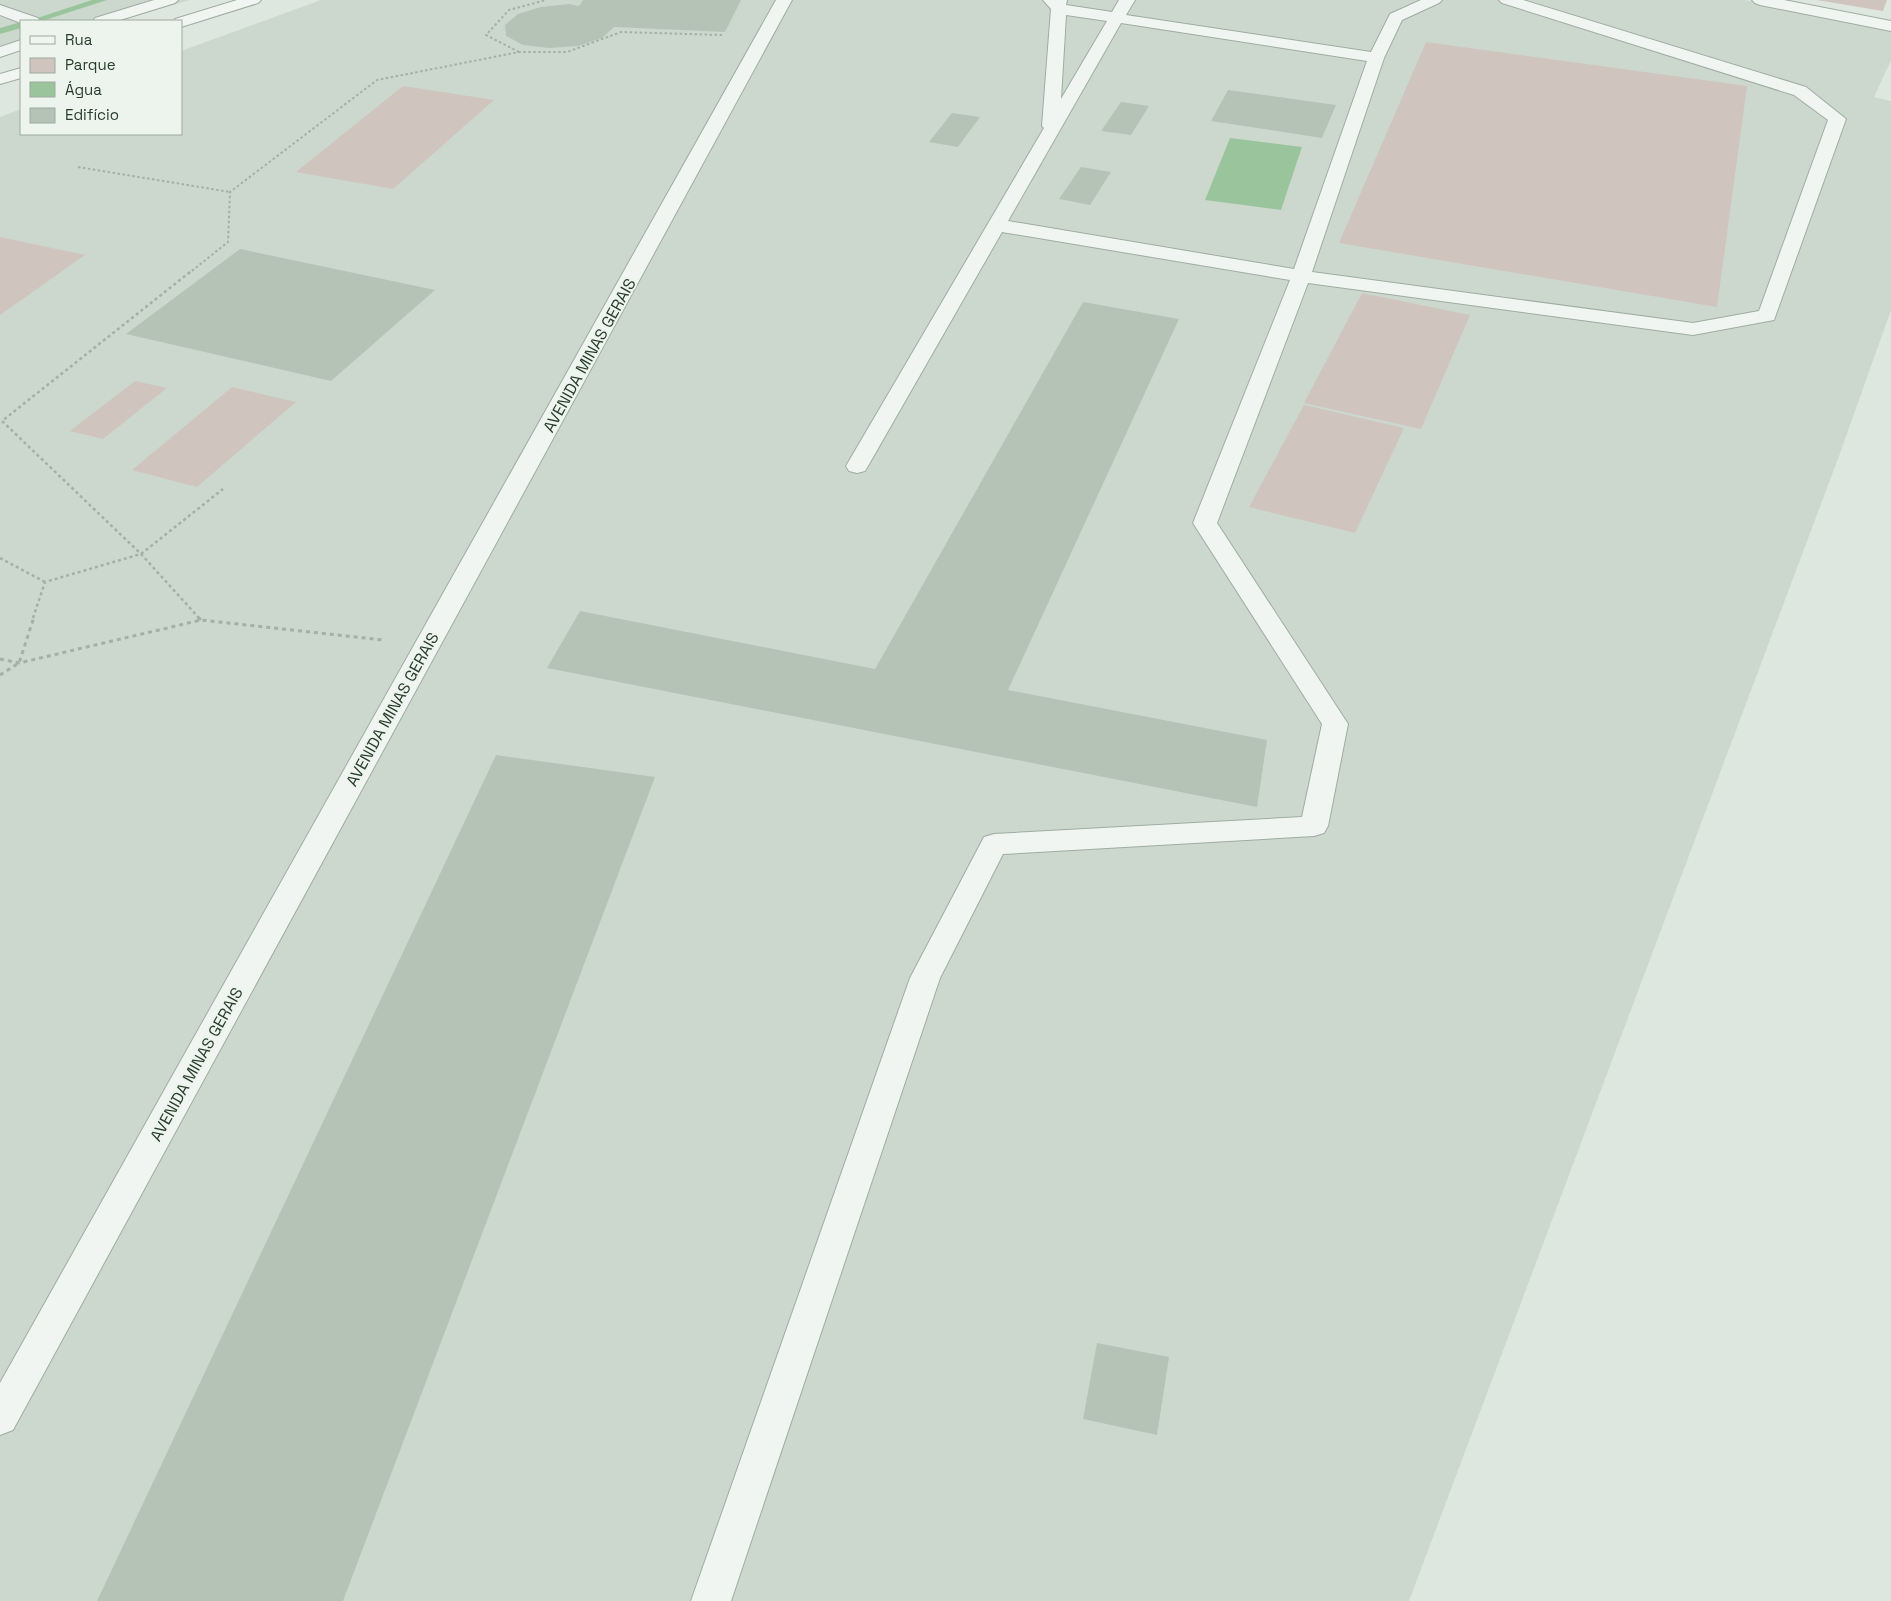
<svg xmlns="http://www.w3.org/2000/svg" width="1891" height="1601" viewBox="0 0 1891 1601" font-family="'Space Grotesk',sans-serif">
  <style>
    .built { fill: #ccd8cd }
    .green { fill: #d0c4bf }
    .water { fill: #9ac59c }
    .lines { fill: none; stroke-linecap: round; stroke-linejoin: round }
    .stream { fill: #9ac59c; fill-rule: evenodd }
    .building { fill: #b5c3b7 }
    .minor-casing { stroke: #9faca2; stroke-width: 2 }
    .path-far2 { stroke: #a4afa6; stroke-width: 2; stroke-dasharray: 2.5 2.5; stroke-linecap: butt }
    .path-far1 { stroke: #a4afa6; stroke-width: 2.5; stroke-dasharray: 3 3; stroke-linecap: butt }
    .path { stroke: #a4afa6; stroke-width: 3; stroke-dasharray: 4 4; stroke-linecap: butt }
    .minor { fill: #f0f5f1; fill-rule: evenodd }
    .labels { text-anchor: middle; stroke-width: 4; stroke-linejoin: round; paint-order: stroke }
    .street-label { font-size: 16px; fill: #283c2b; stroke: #edf4ed }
  </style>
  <rect width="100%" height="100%" fill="#dde6df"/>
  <path class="built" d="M0 0H190L119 21H21V51L0 57Z
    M321 0H1745L1883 27 1891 32V60L1874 97 1891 101V310L1839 456 1409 1601H0V117L21 109V134H181V51Z"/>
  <path class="green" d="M1817 0H1887L1883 11Z
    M1426 42 1747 86 1717 307 1339 243Z
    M403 86 494 100 393 189 296 172Z
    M0 237 85 255 0 315Z
    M1362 293 1470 315 1421 429 1304 403Z
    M135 381 167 388 103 439 70 431Z
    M232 387 296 402 197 487 132 470Z
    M1304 405 1404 428 1355 533 1249 507Z"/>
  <path class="water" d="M1230 138 1302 147 1281 210 1205 200Z"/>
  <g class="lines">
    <path class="stream" d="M92 0H107L42 21H28Z
      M21 22V28L0 34V28Z"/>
  </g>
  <path class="building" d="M583 0H741L725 32 614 27 602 38 578 46 549 48 523 45 506 36 505 25 518 14 541 7 569 4 579 6Z
    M1228 90 1336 105 1322 138 1211 121Z
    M1121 102 1149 106 1131 135 1101 131Z
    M952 113 980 117 958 147 929 142Z
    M1081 167 1111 172 1090 205 1059 199Z
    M240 249 435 290 331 381 126 334Z
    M1083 302 1179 319 1008 690 1267 740 1257 807 547 668 580 611 875 669Z
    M496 755 655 777 343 1601H97Z
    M1097 1343 1169 1357 1157 1435 1083 1419Z"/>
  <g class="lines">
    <defs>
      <path id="minor" d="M154 0H178L175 3 117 21H93L95 18Z
        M237 0H261L258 3 181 27V21H174L175 19Z
        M776 0H792L13 1430 0 1435V1383Z
        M1043 0H1067L1066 5 1112 12 1119 0H1135L1126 15 1371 52 1390 14 1421 0H1442L1439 3 1402 20 1384 58 1312 272 1693 323 1759 311 1828 120 1794 95 1502 3 1499 0H1523L1806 87 1846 119 1774 320 1693 335 1308 283 1217 523 1348 724 1328 826 1324 833 1314 836 1003 854 940 978 731 1601H691L910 978 984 837 994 834 1302 817 1322 724 1193 523 1290 280 1002 232 868 466 865 471 857 473 849 471 846 466 1044 128 1042 126 1051 9ZM1066 15 1107 21 1061 99ZM1121 23 1367 61 1294 269 1008 221Z
        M1752 0H1784L1891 21V31L1760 5 1755 3Z
        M0 5 38 18 40 21 21 23 0 15Z
        M21 40V50L0 57V47Z
        M21 68V78L0 84V74Z"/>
    </defs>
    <use href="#minor" class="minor-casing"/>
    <path class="path-far2" d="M519 52 486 35 509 10 546 0
      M78 167 230 192
      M188 274 228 242 230 192 377 80 519 52H567L621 32 722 35"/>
    <path class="path-far1" d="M190 272 2 421 141 554 199 618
      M0 558 45 582
      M33 618 45 582 141 554 223 489"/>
    <path class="path" d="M198 617 201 620
      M0 659 19 663 201 620 383 640
      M0 675 19 663 34 617"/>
    <use href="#minor" class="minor"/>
  </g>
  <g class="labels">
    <g class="street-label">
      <text transform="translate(589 355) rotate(-61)" y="6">AVENIDA MINAS GERAIS</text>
      <text transform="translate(392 709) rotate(-61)" y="6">AVENIDA MINAS GERAIS</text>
      <text transform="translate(196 1064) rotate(-61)" y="6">AVENIDA MINAS GERAIS</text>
    </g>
  </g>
  <rect x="20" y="20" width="162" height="115" fill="#edf4ed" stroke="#9eaa9f"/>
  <rect x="30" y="36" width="25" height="8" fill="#f0f5f1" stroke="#9eaa9f"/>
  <text x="65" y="45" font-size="15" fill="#283c2b">Rua</text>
  <rect x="30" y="58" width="25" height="15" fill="#d0c4bf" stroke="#9eaa9f"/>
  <text x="65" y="70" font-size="15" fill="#283c2b">Parque</text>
  <rect x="30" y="82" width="25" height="15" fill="#9ac59c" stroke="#9eaa9f"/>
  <text x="65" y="95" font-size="15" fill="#283c2b">Água</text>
  <rect x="30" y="108" width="25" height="15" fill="#b5c3b7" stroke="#9eaa9f"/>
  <text x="65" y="120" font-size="15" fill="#283c2b">Edifício</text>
</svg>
